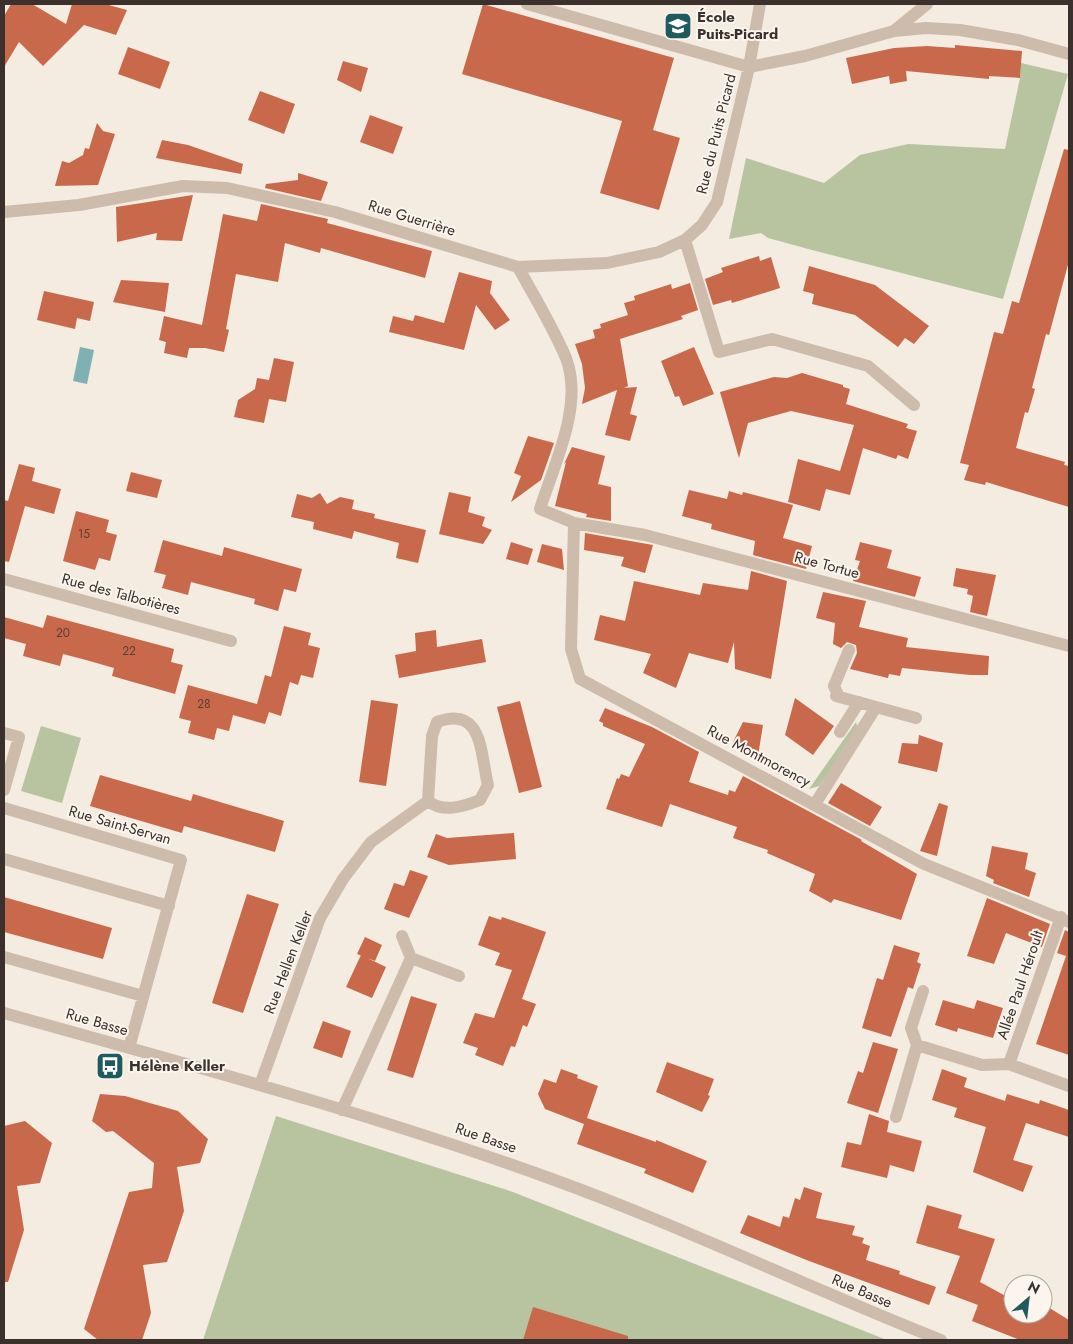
<svg xmlns="http://www.w3.org/2000/svg" width="1073" height="1344" viewBox="0 0 1073 1344" font-family="Jost,sans-serif">
  <style>
    .green { fill: #b8c4a0 }
    .water { fill: #7fb0b2 }
    .building { fill: #c8694b }
    .lines { fill: none; stroke-linecap: round; stroke-linejoin: round }
    .minor { stroke: #cdbbac; stroke-width: 12 }
    .labels { text-anchor: middle; stroke-width: 4; stroke-linejoin: round; paint-order: stroke }
    .number-label { font-size: 12px; fill: #5e3e33 }
    .poi-label { font-size: 15px; font-weight: bold; fill: #3b302b; stroke: #fbf5ee; text-anchor: start }
    .street-label { font-size: 15px; fill: #3b302b; stroke: #fbf5ee }
  </style>
  <rect width="100%" height="100%" fill="#f4ebe1"/>
  <path class="green" d="M1021 63 1068 74 1003 299 812 250 768 238 761 233 729 239 746 158 824 183 860 155 908 144 1005 149 1020 78Z
    M856 722 858 729 819 786 809 789Z
    M41 726 81 738 62 803 21 791Z
    M276 1116 513 1192 887 1340H203Z"/>
  <path class="water" d="M80 347 94 350 87 384 73 381Z"/>
  <path class="building" d="M11 4H32L66 24 72 4H105L127 10 116 35 84 25 43 66 19 42 4 67V16Z
    M483 4 674 58 653 130 680 138 659 210 600 193 622 121 462 74Z
    M955 45 1022 51 1020 78 989 76V79L906 71 907 81 890 84 889 76 852 84 846 58 894 48 927 46 955 48Z
    M128 47 170 62 160 89 118 74Z
    M343 61 368 68 361 92 337 80Z
    M260 91 295 104 284 134 248 120Z
    M370 115 403 127 393 154 360 142Z
    M97 123 103 131 115 134 98 185 55 186 62 161 69 163 83 155 85 148 89 149Z
    M162 140 188 145 243 164 241 174 156 158Z
    M1064 149 1069 150V261L1049 335 1046 334 1032 388 1035 389 1028 413 1025 412 1016 448 1065 462 1064 465 1069 466V507L986 482 985 485 964 480 969 465 960 463 994 332 1003 334 1012 301 1019 303Z
    M298 173 328 182 321 201 265 188 266 184 298 180Z
    M193 195 182 241 156 240 157 233 117 242 116 207Z
    M261 204 328 219 327 223 432 251 425 278 321 248 320 253 285 243 278 282 236 274 226 329 229 330 224 352 205 348H189L187 358 164 353 166 342 159 340 164 316 202 325 223 214 257 221Z
    M759 256 760 261 771 257 780 288 732 303 731 300 713 305 705 279 723 272 721 268Z
    M809 266 875 285 929 326 914 344 905 338 898 347 855 315 812 304 814 294 803 291Z
    M459 272 492 281 490 293 510 320 495 330 476 305 464 350 389 332 393 316 413 321 415 315 444 323Z
    M121 280 169 283 165 312 113 302Z
    M690 283 698 310 681 316 683 319 620 339 628 386 624 388 637 387 630 414 637 416 630 441 605 435 617 390 582 404 585 388 582 364 575 344 595 338 593 330 601 328 600 324 628 315 624 303 635 300 634 296 671 284 672 289Z
    M44 291 94 302 90 321 77 318 75 329 37 320Z
    M694 347 714 394 683 406 679 396 675 397 661 361Z
    M274 358 294 362 286 402 269 399 264 423 234 417 238 400 255 389 257 378 269 380Z
    M802 373 843 385V387L850 389 846 404 908 424 906 428 917 431 908 459 898 455 896 459 863 448 850 495 826 489 820 511 788 502 798 459 840 471 854 425 791 411 748 423 739 458 720 392 774 377 787 378Z
    M528 436 554 443 541 480 511 502 521 476 514 473Z
    M572 447 605 456 598 484 611 487V521L586 517 587 514 555 506 566 462 564 464Z
    M19 464 35 468 32 481 61 489 54 514 25 506 9 562 4 561V500L8 501Z
    M131 472 162 480 157 498 126 491Z
    M689 490 727 499 729 491 742 495 743 492 793 505 783 538 812 546 806 569 753 555 755 541 711 529 712 524 682 516Z
    M449 492 471 497 468 512 485 517 482 526 492 530 483 544 439 534Z
    M320 493 327 504 340 497 354 500 352 509 375 514 374 518 426 530 418 563 396 558 399 543 354 531 352 539 313 529 314 522 291 517 297 494 312 498Z
    M76 511 109 520 106 532 117 535 110 561 99 558 95 570 63 561Z
    M585 533 653 545 645 573 621 566 624 557 584 550Z
    M163 540 222 556 224 547 302 569 296 592 284 589 278 611 254 604 255 599 191 582 188 595 162 588 166 575 154 572Z
    M511 542 533 549 528 565 506 559Z
    M860 542 892 550 887 568 921 577 915 597 853 581 860 561 855 560Z
    M542 544 562 549 564 570 537 562Z
    M956 568 996 575 987 616 970 612 973 596 967 594 968 589 953 586Z
    M751 571 787 581 771 679 735 669 734 642 728 663 689 653 676 688 643 673 651 654 594 640 600 615 625 621 634 581 700 595 703 583 748 590Z
    M823 592 866 601 859 627 908 638 906 647 989 656 988 675H970L902 668 900 676 889 674 888 678 850 669 857 653 856 645 847 642 841 648 833 644 835 623 816 618Z
    M47 615 174 649 171 662 183 665 175 694 112 676 114 668 86 660 63 654 60 666 23 656 26 644 4 638V617L43 628Z
    M284 626 311 633 308 645 320 648 313 678 301 675 298 685 290 682 281 716 269 712 265 724 233 715 229 731 217 728 214 740 188 733 191 721 179 718 188 685 257 704 265 675 271 677Z
    M436 630 437 647 482 639 486 662 399 678 395 655 416 651 415 633Z
    M795 698 834 726 813 755 785 735Z
    M371 700 398 704 386 786 359 782Z
    M520 701 542 787 519 793 497 707Z
    M605 708 652 727 699 752 689 782 728 795 729 790 735 792 743 776 862 840 861 841 917 874 901 920 834 899 831 903 809 891 815 874 767 853 768 850 733 838 737 827 670 804 662 827 606 809 617 778 619 779 621 774 629 777 645 744 603 726V723L599 721Z
    M743 722 763 725 758 756 733 742Z
    M919 735 943 743 937 772 898 763 902 743 918 744Z
    M100 775 191 801 193 794 284 821 275 852 184 826 182 833 90 806Z
    M841 783 882 807 870 826 828 803Z
    M939 803 948 806 937 856 920 851Z
    M514 833 516 859 449 865 427 857 436 834 447 838Z
    M992 846 1028 853 1025 869 1036 873 1029 897 993 883 994 880 986 876Z
    M410 870 428 876 409 918 384 909 394 883 404 886Z
    M247 894 279 904 243 1013 212 1003Z
    M4 897 112 928 103 959 4 932Z
    M987 898 1050 924 1042 947 1006 933 994 964 967 956Z
    M489 916 501 920 502 917 546 932 522 999 536 1004 527 1027 523 1025 515 1047 511 1046 503 1066 475 1055 478 1048 463 1043 475 1013 494 1018 512 970 495 965 500 953 478 945Z
    M1065 930 1069 932V1055L1036 1044 1066 956 1057 953Z
    M365 937 382 945 375 961 357 954Z
    M894 945 920 953 917 962 921 964 913 989 908 987 891 1037 862 1028 877 978 883 980Z
    M361 955 386 967 372 998 346 987Z
    M411 996 437 1004 413 1078 387 1070Z
    M943 1000 974 1009 977 1000 1003 1008 993 1038 958 1028 957 1032 935 1025Z
    M323 1021 351 1031 342 1058 313 1048Z
    M873 1042 898 1049 878 1113 847 1103 858 1071 863 1073Z
    M667 1062 714 1079 708 1095 710 1096 702 1112 656 1092Z
    M561 1069 578 1075 577 1078 598 1086 587 1118 656 1142V1140L707 1161 693 1193 644 1173 646 1169 577 1144 584 1124 545 1109 538 1094 544 1079 556 1083Z
    M942 1069 967 1078 964 1087 1005 1101 1007 1094 1039 1104 1040 1100 1069 1110V1137L1026 1123 1013 1160 1033 1166 1023 1192 973 1172 986 1127 954 1117 957 1108 932 1100Z
    M100 1094 125 1096 178 1111 208 1139 200 1163 177 1167 184 1211 167 1262 143 1265 151 1313 142 1340H98L84 1329 129 1192 152 1188 154 1163 113 1131 106 1132 92 1121Z
    M869 1114 889 1121 887 1132 922 1141 914 1172 890 1165 887 1178 841 1167 847 1142 861 1145Z
    M25 1121 52 1143 40 1183 17 1186 24 1230 8 1282H4V1126Z
    M804 1187 822 1193 816 1218 855 1226 852 1235 864 1238 862 1243 870 1246 866 1260 900 1271 899 1274 936 1287 929 1305 809 1261 740 1233 748 1215 780 1227 783 1216 789 1218 795 1198 800 1200Z
    M927 1205 962 1215 958 1228 995 1239 980 1282 1013 1300V1314H1038L1043 1317V1304L1069 1320V1340H1020L972 1321 978 1305 946 1293 960 1256 916 1243Z
    M533 1307 628 1336V1340H523Z"/>
  <g class="lines">
    <path class="minor" d="M527 4 749 67 805 56 894 31 926 28 960 30 1018 40 1069 54
      M894 31 927 4
      M4 212 79 205 183 186 227 188 335 212 518 267C534 296 553 327 566 358 584 406 554 464 540 509L574 523 645 535 1069 646
      M685 240 719 352 772 339 868 366 914 405
      M518 267 607 263 659 252 685 240 702 225 717 202 749 67 760 4
      M574 523 571 649 580 679 924 864 1069 922
      M4 579 231 641
      M836 696 916 718
      M839 697 834 686 849 650
      M840 732 859 702
      M4 733 19 737 4 790
      M815 804 876 707
      M4 808 181 860 129 1048
      M4 859 169 906
      M402 936 411 958
      M4 957 143 996
      M4 1013C186 1064 370 1113 549 1178 682 1226 809 1288 941 1340
      M917 1045 911 1028 923 991
      M1009 1064 1061 917
      M260 1085 320 918 343 879 371 842 428 801 432 736 437 722C483 705 480 752 488 785L480 800C462 807 443 813 428 801
      M342 1110 411 958 459 976
      M896 1117 917 1045 982 1065 1009 1064 1069 1086"/>
  </g>
  <defs>
    <symbol id="school-square" viewBox="-11 -11 22 22"><rect x="-9" y="-9" width="18" height="18" rx="4" fill="#1f5a5e" stroke="#fbf5ee"/><path d="M0-5L7-2L0 1L-7-2ZM-4 1L0 2.5L4 1V4Q0 6-4 4Z" fill="#fff"/></symbol>
    <symbol id="bus-square" viewBox="-11 -11 22 22"><rect x="-9" y="-9" width="18" height="18" rx="4" fill="#1f5a5e" stroke="#fbf5ee"/><path d="M-5-6H5V4H4V6H2V4H-2V6H-4V4H-5ZM-3.5-4V0h7V-4ZM-3.5 1.2v1.5H-2V1.2ZM2 1.2v1.5H3.5V1.2Z" fill="#fff"/></symbol>
  </defs>
  <g fill-rule="evenodd">
    <use href="#school-square" x="662" y="10" width="32" height="32"/>
    <use href="#bus-square" x="94" y="1050" width="32" height="32"/>
  </g>
  <g class="labels">
    <g class="number-label">
      <text x="84" y="538">15</text>
      <text x="63" y="637">20</text>
      <text x="129" y="655">22</text>
      <text x="204" y="708">28</text>
    </g>
    <g class="poi-label">
      <text x="697" y="22">École<tspan x="697" dy="17">Puits-Picard</tspan></text>
      <text x="129" y="1071">Hélène Keller</text>
    </g>
    <g class="street-label">
      <text transform="translate(716 134) rotate(-76)" y="5">Rue du Puits Picard</text>
      <text transform="translate(412 218) rotate(17)" y="5">Rue Guerrière</text>
      <text transform="translate(827 565) rotate(15)" y="5">Rue Tortue</text>
      <text transform="translate(121 594) rotate(15)" y="5">Rue des Talbotières</text>
      <text transform="translate(759 756) rotate(28)" y="5">Rue Montmorency</text>
      <text transform="translate(120 825) rotate(16)" y="5">Rue Saint-Servan</text>
      <text transform="translate(288 962) rotate(-69)" y="5">Rue Hellen Keller</text>
      <text transform="translate(1020 985) rotate(-71)" y="5">Allée Paul Héroult</text>
      <text transform="translate(97 1022) rotate(16)" y="5">Rue Basse</text>
      <text transform="translate(486 1138) rotate(19)" y="5">Rue Basse</text>
      <text transform="translate(862 1291) rotate(23)" y="5">Rue Basse</text>
    </g>
  </g>
  <rect width="1073" height="1344" fill="none" stroke="#3b302b" stroke-width="10"/>
  <g transform="translate(1028 1299) rotate(28)"><circle r="24" fill="#fbf5ee" stroke="#aea6a0"/>
  <path d="M0-4L9 19L0 12L-9 19Z" fill="#1f5a5e"/>
  <text y="-8" font-size="14" font-weight="bold" text-anchor="middle" fill="#3b302b">N</text>
  </g>
</svg>
